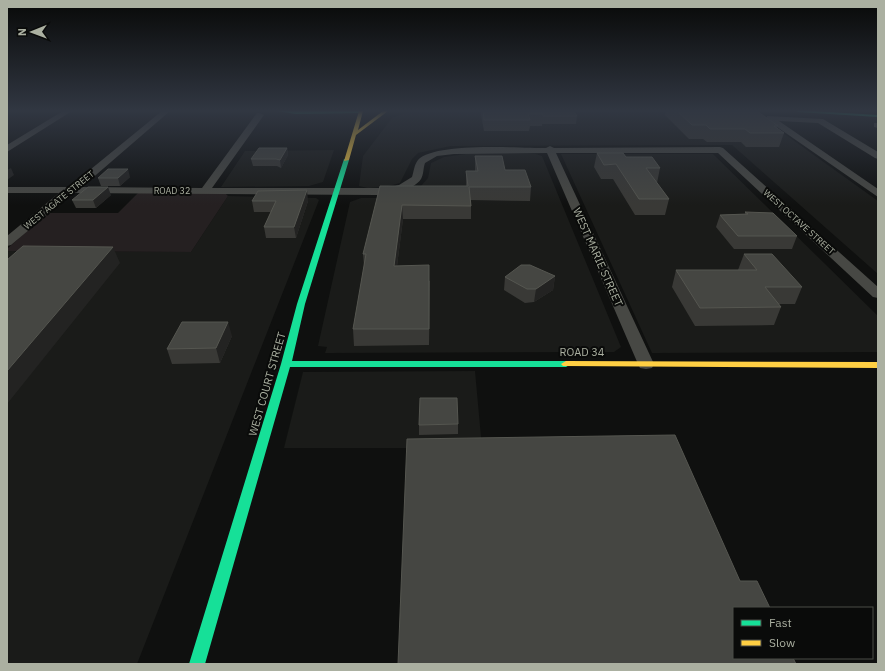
<svg xmlns="http://www.w3.org/2000/svg" width="885" height="671" viewBox="0 0 885 671" font-family="'IBM Plex Sans',sans-serif">
  <style>
    .built { fill: #1a1b19 }
    .green { fill: #252021 }
    .lines { fill: none; stroke-linecap: round; stroke-linejoin: round }
    .street { fill: #474844; fill-rule: evenodd }
    .fast { fill: #16e098; fill-rule: evenodd }
    .slow { fill: #ffcf43; fill-rule: evenodd }
    .wall { fill: #393936 }
    .shaded-wall { fill: #232322 }
    .building { fill: #454642; stroke: #555650 }
    .labels { text-anchor: middle; stroke-width: 4; stroke-linejoin: round; paint-order: stroke }
    .far-street-label { font-size: 9px; fill: #abb0a1; stroke: #0a0b0a }
    .street-label { font-size: 11px; fill: #abb0a1; stroke: #0a0b0a }
  </style>
  <rect width="100%" height="100%" fill="#0f100f"/>
  <path class="built" d="M411 111H707L758 115 878 201V274L732 145 451 146 418 153 412 159 400 183 385 187 368 188 359 186 363 156 392 118Z
    M334 150 323 182 309 186 221 187 245 151Z
    M466 154H536L542 156 621 347 614 352 325 353 327 347 318 346 350 202 361 198H415L421 186 428 178 431 163 444 157Z
    M561 154H713L878 316V352L652 353Z
    M228 196 316 198 319 200 137 664H7V251L191 252Z
    M475 371 482 448H284L303 372Z"/>
  <path class="green" d="M138 193H225L228 196 191 252 7 251V249L47 213H118Z"/>
  <g class="lines">
    <path class="street" d="M63 111H72L7 152V145Z
      M162 111H170L82 187 202 188 257 113H260L264 115 212 188H387L399 185 412 177C414 171 414 165 418 160 434 142 521 148 546 148L550 146 554 148 720 147 723 148 878 287V298L873 297 718 153H556L654 364 652 368 646 369 640 368 638 364 547 153 454 154 437 156 425 163C423 168 424 174 421 179 413 191 390 194 377 195L73 193 11 245 7 246V236L59 193H7V187H69Z
      M767 116 823 119 878 152V159L875 158 818 123 779 121 878 189V197L767 120Z
      M874 123H878V128L874 127Z"/>
    <path class="fast" d="M276 111H361L363 112 361 113 296 114Z
      M796 111H815L878 115V117L798 112Z
      M344 159 349 160 305 304 292 361H566L571 364 566 367H290L205 664H189L281 364 297 304Z"/>
    <path class="slow" d="M359 111H363L358 130 383 111H388L356 135 349 160 344 161Z
      M566 361 878 362V368L563 366 561 364Z"/>
  </g>
  <path class="wall" d="M481 111H574L577 116 576 124H542V126H530L529 131H484L481 115Z
    M666 111H757L778 126 777 129 784 133 779 147H746L741 142H707L703 139H689L665 115Z
    M287 148 288 155 281 168 277 166H253L251 159Z
    M597 153 626 157 660 168 657 183 669 199 665 215H635L613 179H601L594 167Z
    M475 156 505 170 531 187 530 201 471 200V219H403L397 266 430 281 429 345 354 346 353 329 364 266 363 254 380 186H466V171H475Z
    M130 177 120 186H101L98 178Z
    M111 195 96 208H76L72 200Z
    M252 201H308L296 238H266L264 227 271 212H254Z
    M745 212 797 236 792 249H734L716 227 720 215 745 214Z
    M744 254 802 287 795 304H779L781 307 774 325 695 326 672 287 676 270H738Z
    M555 276 553 290 534 302 525 303 504 290 505 277Z
    M232 336 220 363 172 364 167 349Z
    M458 424V434L419 435V425Z"/>
  <path class="shaded-wall" d="M287 148 288 155 281 168 280 160Z
    M11 168 14 175 7 180V170Z
    M128 169 130 177 120 186 118 178Z
    M108 187 111 195 96 208 93 200Z
    M307 190 308 201 296 238 294 227Z
    M402 205 403 219 395 281 394 266Z
    M113 247 120 263 7 404V371Z
    M555 276 553 290 534 302 536 289Z
    M228 322 232 336 220 363 216 348Z"/>
  <path class="building" d="M483 111H541L543 114H528L530 120H484Z
    M541 111H574L577 116H543Z
    M677 111H757L778 126H774L784 133H750L745 129H710L706 125H692Z
    M259 148H287L280 160 276 159H251Z
    M597 153H623L626 157H652L660 168H646L669 199H639L616 164 604 165Z
    M475 156H502L505 170H525L531 187H469L471 206 402 205 394 266 429 265V329H353L366 254H363L380 186H468L466 171H478Z
    M108 169H128L118 178H98Z
    M88 187H108L93 200H72Z
    M307 190 294 227H264L276 201H252L258 191Z
    M745 212 773 213 797 236H738L720 215 748 214Z
    M23 246 113 247 7 371V260Z
    M744 254H772L802 287H765L781 307 700 308 676 270H757Z
    M521 265H530L555 276 536 289H527L505 277Z
    M182 322H228L216 348 167 349Z
    M420 398H457L458 424 419 425Z
    M675 435 740 581H757L770 608H734V658H793L796 664H398L407 439Z"/>
  <linearGradient id="sky" x2="0" y2="1"><stop stop-color="#080908"/><stop offset="0.54" stop-color="#313742"/><stop offset="1" stop-color="#313742" stop-opacity="0"/></linearGradient>
  <rect width="885" height="205" fill="url(#sky)"/>
  <g class="labels">
    <g class="far-street-label">
      <text x="172" y="194">ROAD 32</text>
      <text transform="translate(59 200) rotate(-39)" y="3">WEST AGATE STREET</text>
      <text transform="translate(799 222) rotate(42)" y="3">WEST OCTAVE STREET</text>
    </g>
    <g class="street-label">
      <text transform="translate(598 257) rotate(66)" y="4">WEST MARIE STREET</text>
      <text x="582" y="356">ROAD 34</text>
      <text transform="translate(267 384) rotate(-74)" y="4">WEST COURT STREET</text>
    </g>
  </g>
  <rect width="885" height="671" fill="none" stroke="#abb0a1" stroke-width="16"/>
  <rect x="733" y="607" width="140" height="52" fill="#0a0b0a" stroke="#4a4d46"/>
  <rect x="741" y="620" width="20" height="6" fill="#16e098" stroke="#4a4d46"/>
  <text x="769" y="627" font-size="12" fill="#abb0a1">Fast</text>
  <rect x="741" y="640" width="20" height="6" fill="#ffcf43" stroke="#4a4d46"/>
  <text x="769" y="647" font-size="12" fill="#abb0a1">Slow</text>
  <g transform="translate(32 32) rotate(269)" stroke="#0a0b0a" stroke-width="3" paint-order="stroke">
  <path d="M0-3L7 15L0 10L-7 15Z" fill="#abb0a1"/>
  <text y="-6" font-size="11" font-weight="bold" text-anchor="middle" fill="#abb0a1">N</text>
  </g>
</svg>
